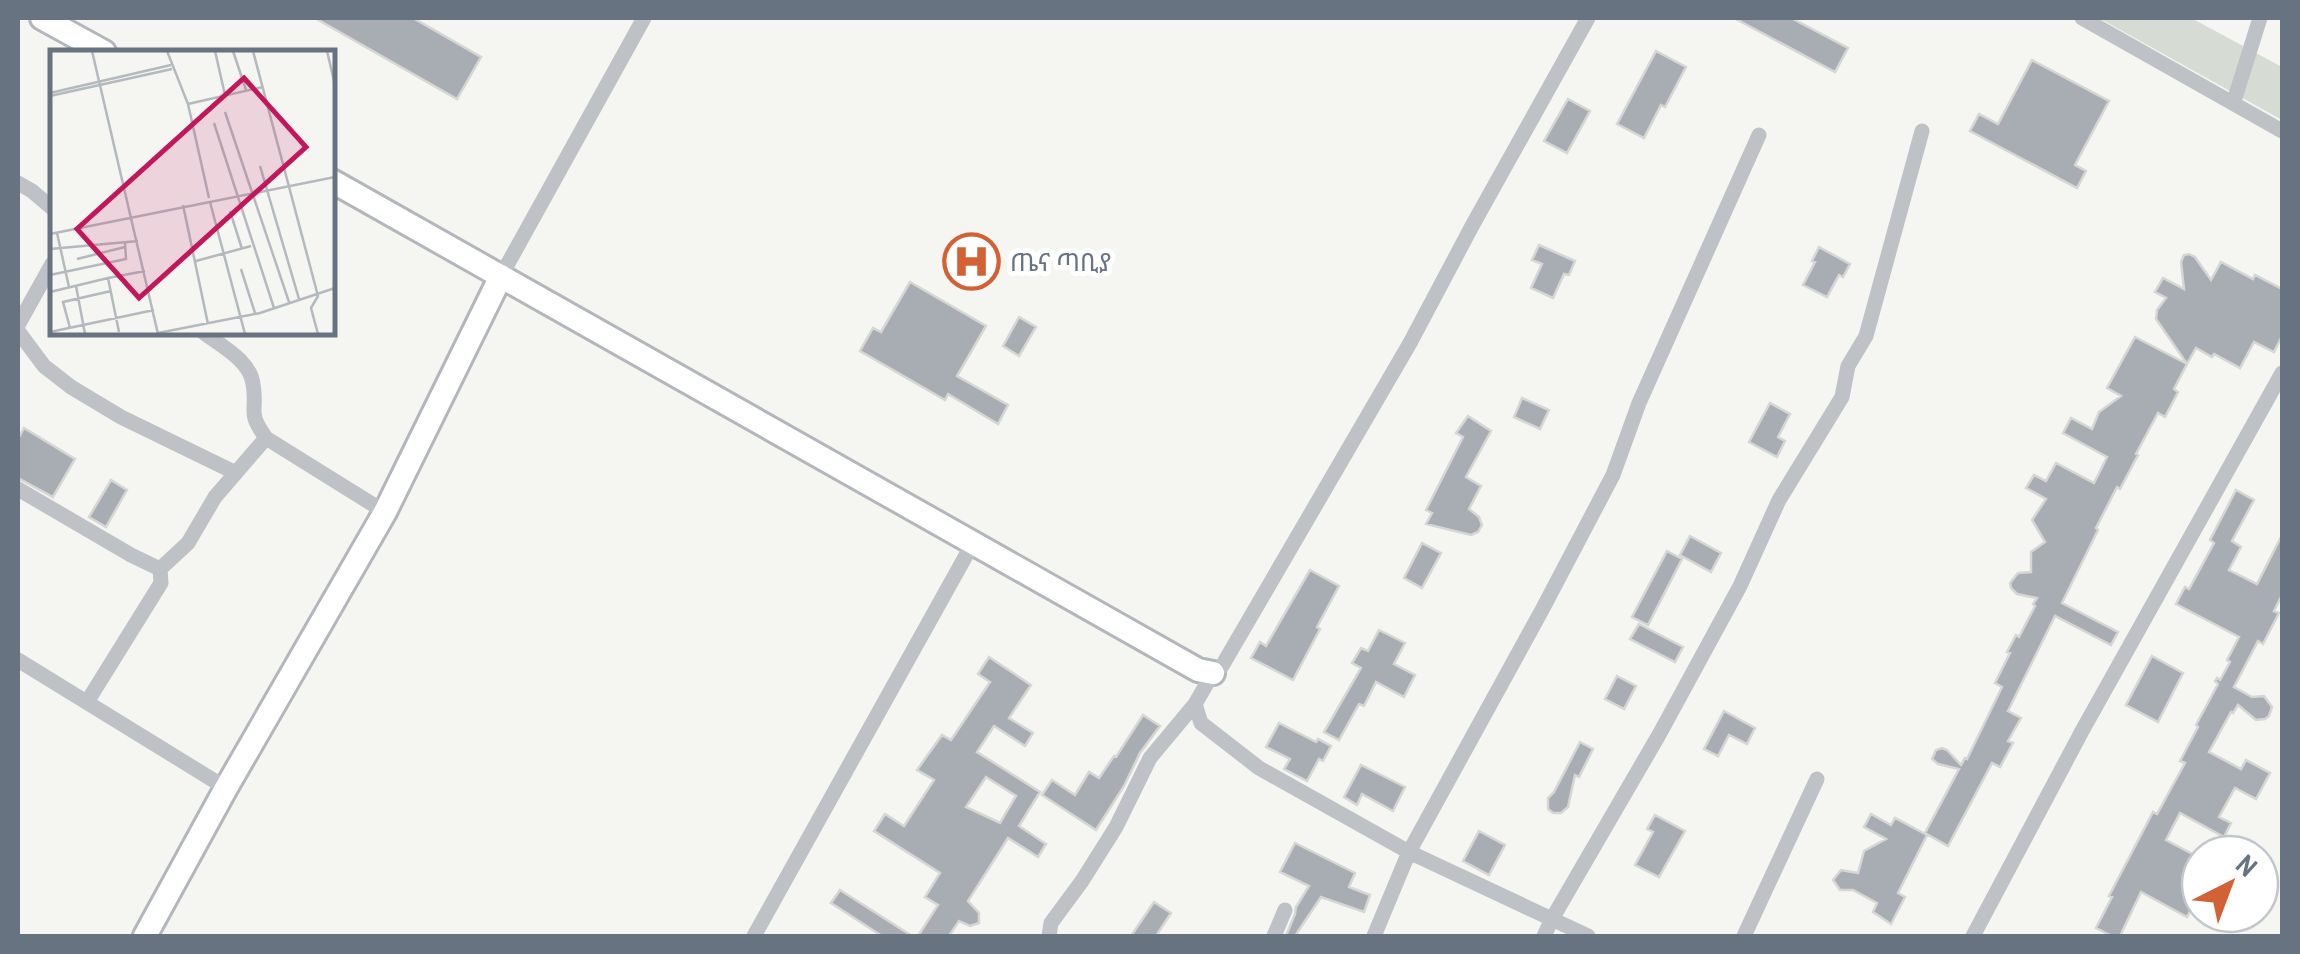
<svg xmlns="http://www.w3.org/2000/svg" width="2300" height="954" viewBox="0 0 2300 954" font-family="'Archivo Narrow','Noto Sans Ethiopic',sans-serif">
  <style>
    .green { fill: #d6dbd3 }
    .building { fill: #a7adb3; stroke: #d6d6d4; stroke-width: 2.5; fill-rule: evenodd }
    .lines { fill: none; stroke-linecap: round; stroke-linejoin: round }
    .secondary-casing { stroke: #b3b7bb; stroke-width: 28 }
    .street { stroke: #bec1c5; stroke-width: 15 }
    .secondary { stroke: #fff; stroke-width: 22 }
    .labels { text-anchor: middle; stroke-width: 10; stroke-linejoin: round; paint-order: stroke }
    .poi-label { font-size: 25px; fill: #677380; stroke: #fff; text-anchor: start }
    .inset-road { fill: none; stroke: #b4b9bd; stroke-width: 2.5 }
    .view { fill: #c2185b; fill-opacity: 0.15; stroke: #c2185b; stroke-width: 5 }
    .inset-edge { fill: none; stroke: #677380; stroke-width: 5 }
  </style>
  <rect width="100%" height="100%" fill="#f5f5f2"/>
  <path class="green" d="M2099 18H2191L2282 67V120Z"/>
  <path class="building" d="M315 18H413L481 57 457 99Z
    M1734 18H1791L1848 48 1835 72Z
    M1656 51 1686 67 1665 107 1661 105 1644 138 1617 124Z
    M2032 60 2109 101 2075 165 2086 171 2077 188 1970 131 1979 114 1998 124Z
    M1568 99 1590 111 1567 153 1544 141Z
    M1539 245 1575 261 1569 275 1564 274 1553 298 1531 288 1542 264 1532 260Z
    M1819 247 1850 264 1843 277 1839 275 1827 297 1803 285 1815 262 1812 261Z
    M2189 254 2195 257 2211 280 2221 262 2253 279 2255 275 2282 289V336L2274 352 2254 342 2240 368 2214 354 2212 357 2196 348 2187 364 2156 319 2157 310 2166 298 2155 292 2163 278 2184 289 2181 262 2184 255Z
    M910 282 986 326 957 376 1008 405 998 424 948 394 945 400 860 351 873 328 881 332Z
    M1019 317 1036 327 1019 356 1003 346Z
    M2135 337 2187 364 2174 389 2178 392 2165 417 2158 413 2136 454 2138 455 2120 489 2117 487 2096 528 2098 530 2062 603 2118 632 2111 645 2055 616 2008 711 2021 718 2008 741 2013 743 2000 767 1992 763 1948 846 1925 833 1959 769 1938 764 1932 759 1936 750 1942 748 1947 750 1961 765 1965 758 1967 759 2002 687 1995 683 2010 653 2007 652 2016 635 2019 637 2035 606 2033 604 2037 598 2017 594 2011 588 2010 583 2018 573 2031 572V552L2045 542 2032 520 2046 499 2026 488 2034 475 2046 481 2056 463 2094 483 2107 457 2063 433 2071 418 2092 429 2099 412 2121 396 2107 388Z
    M1522 398 1549 410 1540 429 1514 417Z
    M1770 403 1790 414 1778 437 1785 441 1777 457 1749 442Z
    M1468 416 1491 431 1466 477 1481 486 1469 509 1479 517 1482 525 1478 532 1471 535 1426 524 1432 513 1426 510 1463 437 1456 433Z
    M24 428 75 459 53 497 18 478V439Z
    M111 480 127 490 106 527 89 517Z
    M2236 490 2254 500 2232 541 2241 547 2229 570 2257 584 2282 535V595L2274 611 2279 613 2263 644 2258 641 2234 687 2252 697 2264 696 2272 707 2269 716 2265 719 2256 720 2238 705 2233 713 2231 712 2209 752 2241 769 2246 760 2270 773 2256 799 2235 788 2219 817 2231 823 2224 837 2180 813 2166 840 2200 858V893L2187 917 2141 892 2120 936H2112L2096 928 2112 897 2109 896 2153 812 2157 814 2185 763 2180 761 2198 727 2196 725 2218 684 2215 681 2217 678 2220 680 2230 662 2227 660 2239 637 2176 604 2185 587 2189 589 2214 543 2210 540Z
    M1690 536 1721 553 1711 572 1680 555Z
    M1422 543 1441 553 1422 588 1404 578Z
    M1667 551 1682 559 1648 625 1632 617Z
    M1310 570 1339 586 1317 627 1320 629 1293 680 1251 658 1260 642 1266 646Z
    M1639 624 1683 647 1675 662 1630 639Z
    M1379 630 1405 643 1394 664 1415 675 1404 697 1376 682 1364 706 1359 704 1339 740 1324 732 1361 668 1352 663 1361 648 1368 651Z
    M2152 656 2183 673 2158 722 2126 705Z
    M989 657 1031 685 1009 718 1033 733 1025 746 994 726 977 752 1040 792 1019 826 1046 844 1038 857 1008 838 968 901 979 913V923L970 926 959 921 949 936H918L938 905 925 897 940 873 874 831 885 814 904 826 934 780 917 770 942 735 951 740 990 682 978 674ZM986 777 1016 796 1000 823 966 807Z
    M1617 676 1636 686 1624 709 1605 699Z
    M1724 711 1755 728 1747 744 1729 735 1718 756 1704 749Z
    M1143 715 1160 726 1140 753 1124 786 1096 830 1042 795 1052 780 1075 795 1089 772 1099 778 1114 756 1116 757Z
    M1279 723 1316 742 1318 739 1331 746 1323 761 1319 759 1307 781 1284 769 1290 759 1266 747Z
    M1580 742 1593 749 1579 777 1575 775 1568 807 1561 813H1553L1548 809V798L1554 792Z
    M1361 765 1405 787 1393 811 1362 794 1357 805 1344 797Z
    M1871 814 1891 825 1895 818 1927 835 1898 893 1905 897 1891 924 1873 912 1877 903 1853 890H1840L1833 880 1841 870 1858 873 1864 851 1886 839 1864 827Z
    M1655 815 1685 831 1659 877 1635 865 1653 832 1647 829Z
    M1479 831 1505 845 1489 875 1463 861Z
    M1295 843 1355 873 1349 887 1370 895 1364 912 1321 897 1295 936H1286L1295 914 1296 907 1309 886 1280 872Z
    M840 890 912 936H882L831 903Z
    M1154 902 1171 913 1156 936H1131Z"/>
  <g class="lines">
    <defs>
      <path id="secondary" d="M42 18 104 52
        M332 181 1198 670 1213 673
        M145 936 226 788 385 512 501 276"/>
    </defs>
    <use href="#secondary" class="secondary-casing"/>
    <path class="street" d="M2082 18 2282 131
      M2234 101 2260 18
      M18 183 32 191 52 208
      M501 276 644 18
      M18 325 52 264
      M18 331 44 366 71 387 121 417 236 473
      M203 332C221 346 250 360 253 384 258 413 246 410 266 438L385 512
      M18 489 131 555 160 569 188 543 215 497 266 438
      M18 660 226 788
      M87 702 161 583 160 569
      M754 936 973 543
      M1049 936 1051 923 1082 881 1116 827 1150 758 1195 704
      M1274 936 1285 910
      M1374 936 1409 852 1542 610 1613 475 1639 403 1759 135
      M1544 936 1552 919 1660 733 1740 586 1779 500 1842 397 1848 366 1866 336 1922 131
      M1588 936 1409 852 1259 768 1201 723 1195 704 1213 673 1222 666 1410 343 1472 226 1588 18
      M1744 936 1817 779
      M1973 936 2082 731 2282 373"/>
    <use href="#secondary" class="secondary"/>
  </g>
  <defs>
    <symbol id="hospital-ring" viewBox="-11 -11 22 22"><circle r="9.5" fill="#fff" stroke="#d26235" stroke-width="1.5"/><path d="M-5-5h3v3.5h4V-5h3V5h-3V1.5h-4V5h-3Z" fill="#d26235"/></symbol>
  </defs>
  <g fill-rule="evenodd">
    <use href="#hospital-ring" x="940" y="230" width="63" height="63"/>
  </g>
  <g class="labels">
    <g class="poi-label">
      <text x="1010" y="271">ጤና ጣቢያ</text>
    </g>
  </g>
  <g transform="translate(50 50)">
    <rect width="285" height="285" fill="#f5f5f2"/>
    <path class="inset-road" d="M42 1 108 284M117 1 138 54 159 148M165 1 175 45M183 1 196 40M203 1 268 246 261 258 268 284M277 1 285 35M0 43 121 15M0 46 122 19M138 54 213 37M175 62 239 252M164 73 224 258M210 116 249 249M160 152 195 284M133 155 158 274M180 161 192 199M7 183 19 237M0 184 285 127M0 199 88 191M27 209 75 197M146 211 201 196M191 219 205 263M0 225 76 209 75 193M58 228 95 221M26 236 35 284M0 242 58 228 69 282M20 278 13 252 61 241M0 282 104 260M108 283 210 263 285 238"/>
    <path class="view" d="M194 28 256 97 89 248 27 179Z"/>
    <rect width="285" height="285" class="inset-edge"/>
  </g>
  <rect width="2300" height="954" fill="none" stroke="#677380" stroke-width="40"/>
  <g transform="translate(2230 884) rotate(42)"><circle r="48" fill="#ffffff" stroke="#c2c7cc" stroke-width="2.5"/>
  <path d="M0-8L18 38L0 25L-18 38Z" fill="#d26235"/>
  <text y="-15" font-size="28" font-weight="bold" text-anchor="middle" fill="#677380">N</text>
  </g>
</svg>
